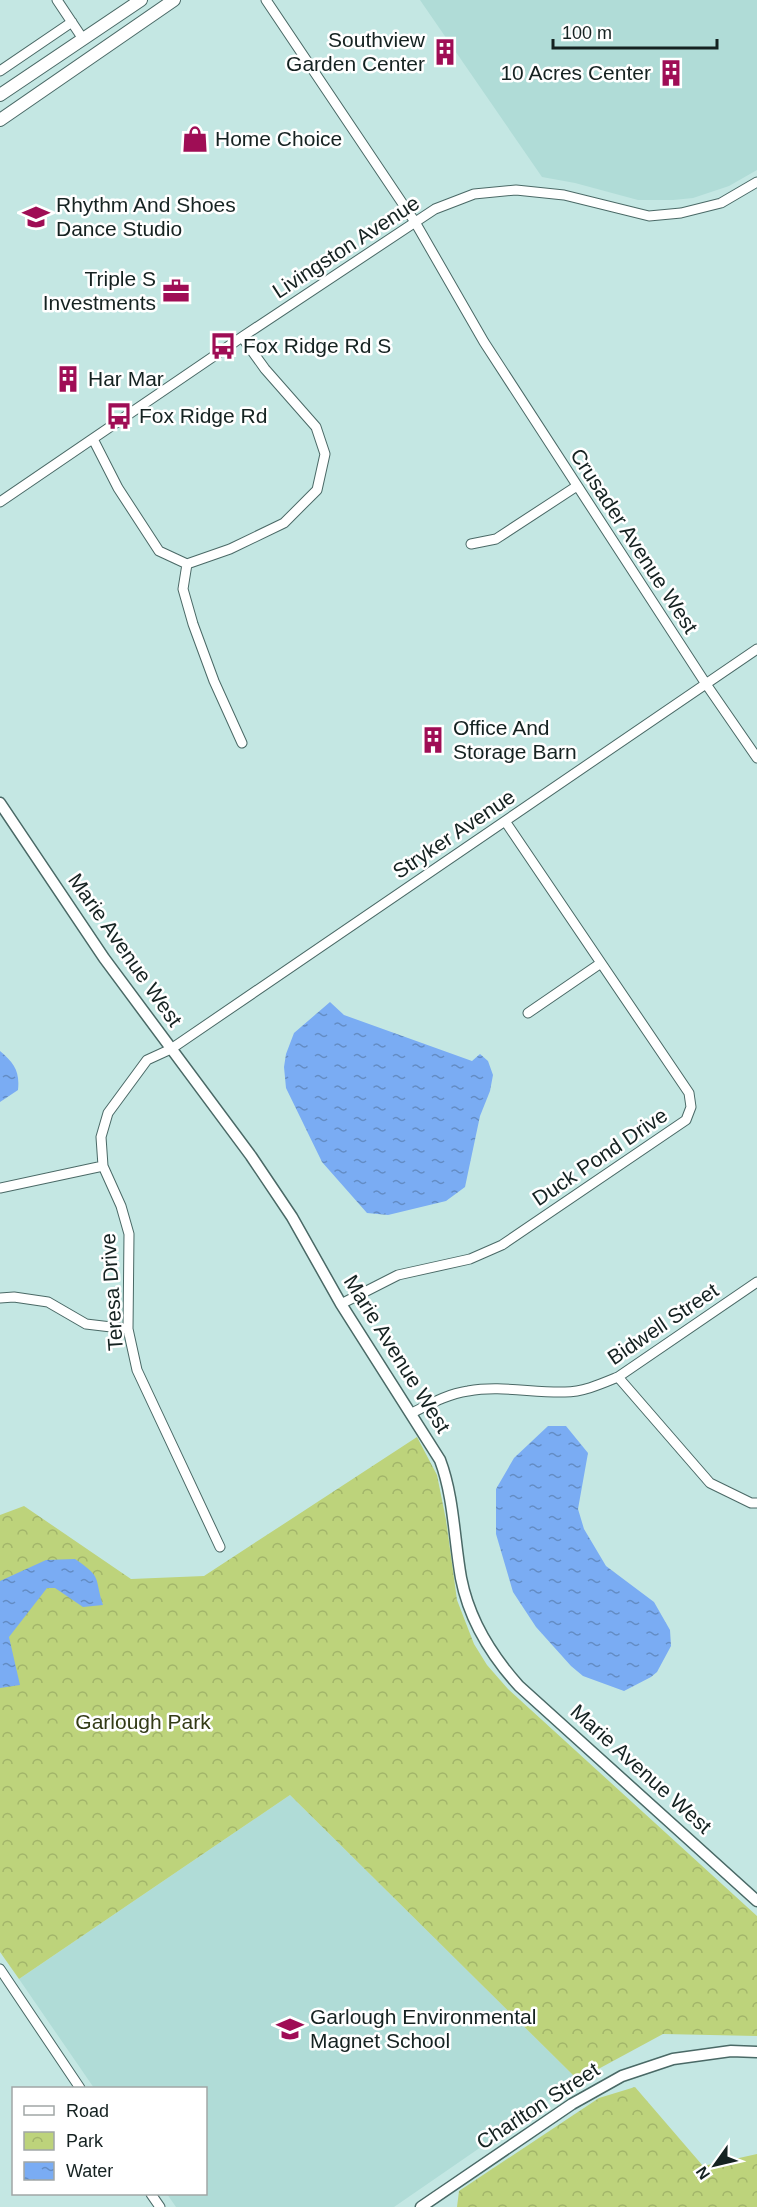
<svg xmlns="http://www.w3.org/2000/svg" width="757" height="2207" viewBox="0 0 757 2207" font-family="Helvetica,sans-serif">
  <style>
    .built { fill: #b0dcd7 }
    .park { fill: url(#park-crowns) }
    .water { fill: url(#water-ripples) }
    .lines { fill: none; stroke-linecap: round; stroke-linejoin: round }
    .minor-casing { stroke: #4a6966; stroke-width: 11 }
    .tertiary-casing { stroke: #4a6966; stroke-width: 13 }
    .secondary-casing { stroke: #4a6966; stroke-width: 14 }
    .minor { stroke: #fff; stroke-width: 9 }
    .tertiary { stroke: #fff; stroke-width: 10 }
    .secondary { stroke: #fff; stroke-width: 12 }
    .labels { text-anchor: middle; stroke-width: 5; stroke-linejoin: round; paint-order: stroke }
    .poi-label { font-size: 21px; fill: #152221; stroke: #fff; text-anchor: start }
    .street-label { font-size: 21px; fill: #152221; stroke: #fff }
    .park-label { font-size: 21px; fill: #333b16; stroke: #fff }
  </style>
  <defs>
    <pattern id="park-crowns" width="20" height="18" patternUnits="userSpaceOnUse" patternTransform="scale(1.5)"><rect width="20" height="18" fill="#bdd37b"/><path d="M2 6a3 3 0 1 1 6 0M12 15a3 3 0 1 1 6 0" fill="none" stroke="#a2b56a"/></pattern>
    <pattern id="water-ripples" width="26" height="14" patternUnits="userSpaceOnUse" patternTransform="scale(1.5)"><rect width="26" height="14" fill="#7aacf3"/><path d="M2 4q2-2 4 0t4 0M15 11q2-2 4 0t4 0" fill="none" stroke="#638cc4"/></pattern>
  </defs>
  <rect width="100%" height="100%" fill="#c4e7e3"/>
  <path class="built" d="M420 0H757V170L729 186 693 198 673 200H638L575 183 542 177Z
    M290 1795 578 2080 394 2207H176L167 2194H206V2088H94L19 1979Z"/>
  <path class="park" d="M417 1437 437 1475 446 1520 457 1600 474 1644 487 1665 508 1689 757 1916V2036L663 2034 578 2080 290 1795 19 1979 0 1952V1515L24 1506 131 1579 204 1576Z
    M635 2087 703 2166 757 2154V2207H457L459 2191 599 2098Z"/>
  <path class="water" d="M330 1002 344 1015 472 1061 480 1054 488 1061 493 1075 490 1091 480 1116 465 1187 446 1201 388 1215 367 1213 322 1162 286 1088 284 1067 286 1054 294 1033Z
    M0 1051C14 1063 20 1071 18 1090L0 1102Z
    M548 1426H566L588 1453 578 1509 584 1529 606 1566 654 1602 670 1630 671 1646 657 1672 651 1677 624 1691 583 1676 571 1666 536 1627 513 1592 496 1534V1489L514 1458Z
    M75 1559C103 1578 94 1577 103 1605L83 1607 55 1588H47L9 1637 20 1685 0 1688V1581L46 1560Z"/>
  <g class="lines">
    <defs>
      <path id="minor" d="M57 0 83 39
        M266 0 415 222 484 342 706 684 757 758
        M0 71 72 22
        M93 439 118 488 159 551 187 564 230 549 284 523 317 490 325 454 316 427 265 369 242 337
        M0 502 242 337 435 209 474 194 516 190 564 195 649 216 681 213 721 203 757 182
        M471 544 496 539 577 486
        M187 564 183 589 193 624 214 681 242 743
        M528 1013 601 963
        M0 1188 103 1166
        M0 1298 14 1297 48 1302 86 1324 128 1329
        M341 1304 398 1275 470 1259 502 1245 686 1120 691 1107 689 1093 505 821
        M618 1377 710 1483 751 1503H757
        M412 1413C430 1404 447 1394 468 1391 500 1385 533 1393 565 1392 583 1392 601 1384 618 1377L757 1282
        M220 1547 137 1370 128 1329 129 1234 121 1206 103 1166 101 1137 108 1113 147 1060 171 1049 757 649
        M0 1969 80 2088
        M151 2194 160 2207"/>
      <path id="tertiary" d="M0 803 104 958 251 1156 292 1217 341 1304 440 1460C454 1497 454 1539 461 1578 469 1619 491 1655 519 1686L757 1901
        M421 2207 572 2104 622 2076 673 2059 731 2051 757 2052"/>
      <path id="secondary" d="M0 95 141 0
        M0 120 174 0"/>
    </defs>
    <use href="#minor" class="minor-casing"/>
    <use href="#tertiary" class="tertiary-casing"/>
    <use href="#secondary" class="secondary-casing"/>
    <use href="#minor" class="minor"/>
    <use href="#tertiary" class="tertiary"/>
    <use href="#secondary" class="secondary"/>
  </g>
  <defs>
    <symbol id="building-bare" viewBox="-9 -9 18 18"><path d="M-4-6H4V6H1V3H-1V6H-4ZM-2.5-4.3h1.7v1.8h-1.7ZM.8-4.3h1.7v1.8H.8ZM-2.5-1h1.7V.8h-1.7ZM.8-1h1.7V.8H.8Z" fill="#9f0d55" stroke="#fff" stroke-width="2.5" paint-order="stroke"/></symbol>
    <symbol id="shop-bare" viewBox="-9 -9 18 18"><path d="M-5-2.5h2.3a2.7 3.5 0 0 1 5.4 0H5L5.5 6h-11ZM-1.5-2.5h3a1.5 2.3 0 0 0-3 0Z" fill="#9f0d55" stroke="#fff" stroke-width="2.5" paint-order="stroke"/></symbol>
    <symbol id="school-bare" viewBox="-9 -9 18 18"><path d="M0-5L7-2L0 1L-7-2ZM-4 1L0 2.5L4 1V4Q0 6-4 4Z" fill="#9f0d55" stroke="#fff" stroke-width="2.5" paint-order="stroke"/></symbol>
    <symbol id="office-bare" viewBox="-9 -9 18 18"><path d="M-6-3h4V-5.5h4V-3h4V5H-6ZM-1-4.5V-3h2v-1.5ZM-6 0V1H6V0Z" fill="#9f0d55" stroke="#fff" stroke-width="2.5" paint-order="stroke"/></symbol>
    <symbol id="bus-bare" viewBox="-9 -9 18 18"><path d="M-5-6H5V4H4V6H2V4H-2V6H-4V4H-5ZM-3.5-4V0h7V-4ZM-3.5 1.2v1.5H-2V1.2ZM2 1.2v1.5H3.5V1.2Z" fill="#9f0d55" stroke="#fff" stroke-width="2.5" paint-order="stroke"/></symbol>
  </defs>
  <g fill-rule="evenodd">
    <use href="#building-bare" x="426" y="33" width="38" height="38"/>
    <use href="#building-bare" x="652" y="54" width="38" height="38"/>
    <use href="#shop-bare" x="176" y="120" width="38" height="38"/>
    <use href="#school-bare" x="17" y="198" width="38" height="38"/>
    <use href="#office-bare" x="157" y="272" width="38" height="38"/>
    <use href="#bus-bare" x="204" y="327" width="38" height="38"/>
    <use href="#building-bare" x="49" y="360" width="38" height="38"/>
    <use href="#bus-bare" x="100" y="397" width="38" height="38"/>
    <use href="#building-bare" x="414" y="721" width="38" height="38"/>
    <use href="#school-bare" x="271" y="2010" width="38" height="38"/>
  </g>
  <g class="labels">
    <g class="poi-label">
      <text x="425" y="47" text-anchor="end">Southview<tspan x="425" dy="24">Garden Center</tspan></text>
      <text x="651" y="80" text-anchor="end">10 Acres Center</text>
      <text x="215" y="146">Home Choice</text>
      <text x="56" y="212">Rhythm And Shoes<tspan x="56" dy="24">Dance Studio</tspan></text>
      <text x="156" y="286" text-anchor="end">Triple S<tspan x="156" dy="24">Investments</tspan></text>
      <text x="243" y="353">Fox Ridge Rd S</text>
      <text x="88" y="386">Har Mar</text>
      <text x="139" y="423">Fox Ridge Rd</text>
      <text x="453" y="735">Office And<tspan x="453" dy="24">Storage Barn</tspan></text>
      <text x="310" y="2024">Garlough Environmental<tspan x="310" dy="24">Magnet School</tspan></text>
    </g>
    <g class="street-label">
      <text transform="translate(346 247) rotate(-33)" y="7">Livingston Avenue</text>
      <text transform="translate(634 541) rotate(57)" y="7">Crusader Avenue West</text>
      <text transform="translate(454 834) rotate(-34)" y="7">Stryker Avenue</text>
      <text transform="translate(125 950) rotate(55)" y="7">Marie Avenue West</text>
      <text transform="translate(600 1157) rotate(-34)" y="7">Duck Pond Drive</text>
      <text transform="translate(112 1292) rotate(-94)" y="7">Teresa Drive</text>
      <text transform="translate(663 1324) rotate(-34)" y="7">Bidwell Street</text>
      <text transform="translate(397 1354) rotate(58)" y="7">Marie Avenue West</text>
      <text transform="translate(641 1769) rotate(42)" y="7">Marie Avenue West</text>
      <text transform="translate(538 2106) rotate(-33)" y="7">Charlton Street</text>
    </g>
    <g class="park-label">
      <text x="143" y="1729">Garlough Park</text>
    </g>
  </g>
  <rect x="12" y="2087" width="195" height="108" fill="#ffffff" stroke="#a1a7a6" stroke-width="1.5"/>
  <rect x="24" y="2106" width="30" height="9" fill="#ffffff" stroke="#a1a7a6" stroke-width="1.5"/>
  <text x="66" y="2117" font-size="18" fill="#152221">Road</text>
  <rect x="24" y="2132" width="30" height="18" fill="url(#park-crowns)" stroke="#a1a7a6" stroke-width="1.5"/>
  <text x="66" y="2147" font-size="18" fill="#152221">Park</text>
  <rect x="24" y="2162" width="30" height="18" fill="url(#water-ripples)" stroke="#a1a7a6" stroke-width="1.5"/>
  <text x="66" y="2177" font-size="18" fill="#152221">Water</text>
  <g transform="translate(715 2165) rotate(236)" stroke="#ffffff" stroke-width="4.5" paint-order="stroke">
  <path d="M0-4.5L10 22L0 15L-10 22Z" fill="#152221"/>
  <text y="-9" font-size="16" font-weight="bold" text-anchor="middle" fill="#152221">N</text>
  </g>
  <path d="M553 39v9h164v-9" fill="none" stroke="#152221" stroke-width="3"/>
  <text x="562" y="39" font-size="18" fill="#152221" stroke="#ffffff" stroke-width="4.5" paint-order="stroke">100 m</text>
</svg>
